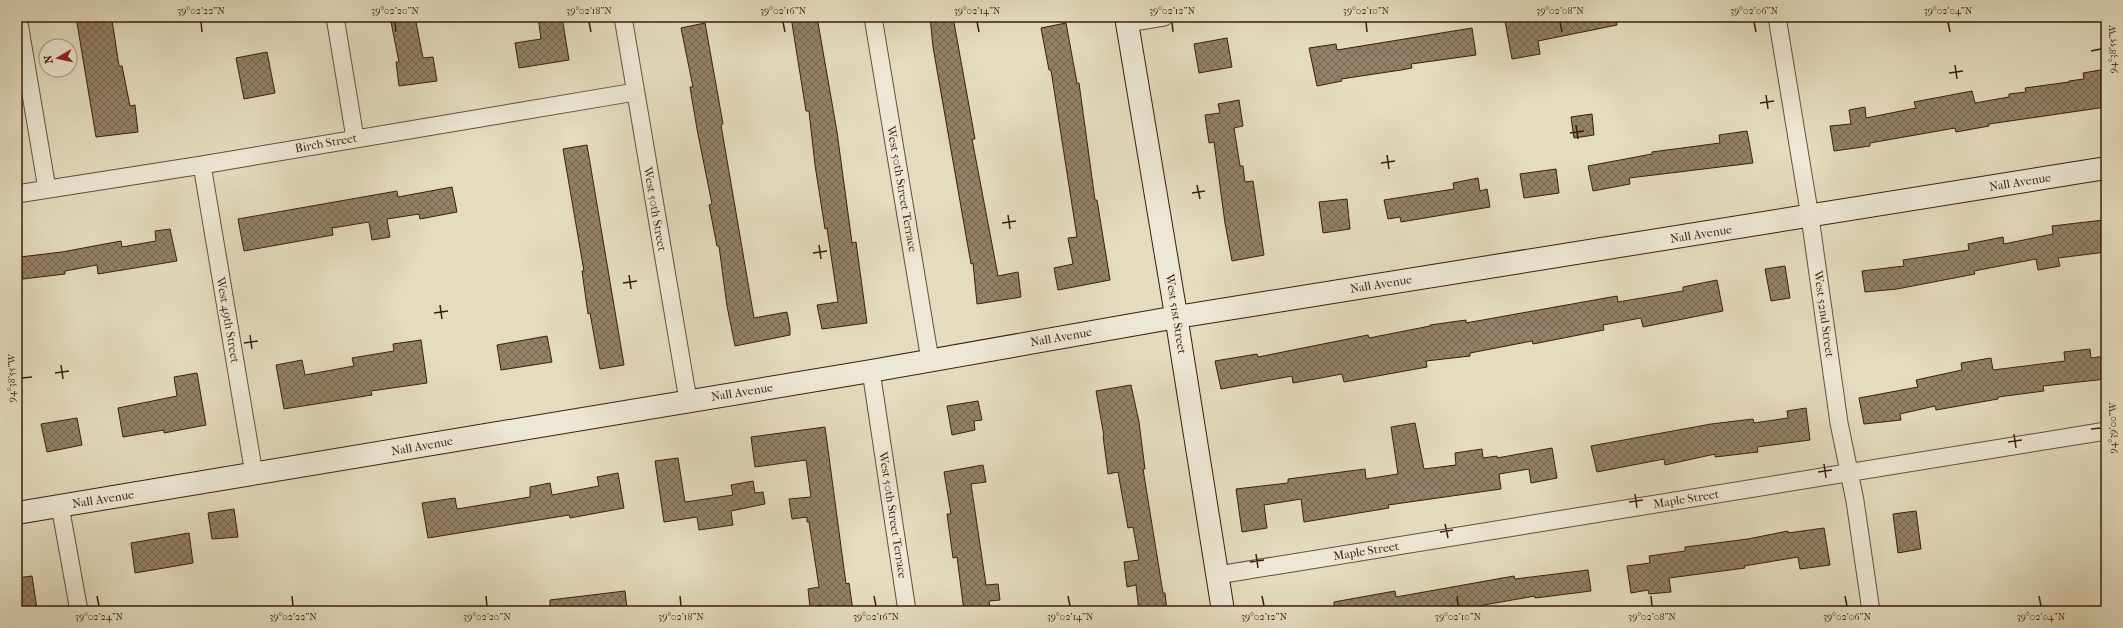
<svg xmlns="http://www.w3.org/2000/svg" width="2123" height="628" viewBox="0 0 2123 628" font-family="'IM FELL French Canon',serif">
  <style>
    .building { fill: url(#building-cross-hatch); stroke: #3c1d08 }
    .lines { fill: none; stroke-linecap: round; stroke-linejoin: round }
    .street-casing { stroke: #664d36; stroke-width: 19 }
    .secondary-casing { stroke: #3c1d08; stroke-width: 24 }
    .street { stroke: #ede8d5; stroke-width: 17 }
    .secondary { stroke: #ede8d5; stroke-width: 22 }
    .ticks { fill: none; stroke: #3c1d08; stroke-width: 1.5 }
    .labels { text-anchor: middle; stroke-width: 3.5; stroke-linejoin: round; paint-order: stroke }
    .street-label { font-size: 12px; fill: #3c1d08; stroke: #ede8d5 }
    .neatline { fill: none; stroke: #3c1d08; stroke-width: 1.5 }
    .ticks-label { font-size: 10px; text-anchor: middle; fill: #3c1d08 }
  </style>
  <defs>
    <pattern id="building-cross-hatch" width="8" height="8" patternUnits="userSpaceOnUse"><rect width="8" height="8" fill="#938067"/><path d="M0 0l8 8M0 8l8-8" fill="none" stroke="#796853"/></pattern>
  </defs>
  <rect width="100%" height="100%" fill="#e4dcbf"/>
  <filter id="stains"><feTurbulence type="fractalNoise" baseFrequency=".005" numOctaves="4"/><feColorMatrix values="0 0 0 0 .2 0 0 0 0 .09 0 0 0 0 .02 0 0 0 .5 -.17"/></filter>
  <radialGradient id="worn" r=".72"><stop offset=".6" stop-color="#630" stop-opacity="0"/><stop offset="1" stop-color="#630" stop-opacity=".3"/></radialGradient>
  <path class="building" d="M76 17H107L108 21 112 20 119 66H122L130 106 135 105 138 132 96 137Z
    M390 17H415L423 58 433 57 437 81 399 86 396 62H399Z
    M538 17H562L569 60 519 68 515 43 541 39Z
    M791 17H817L837 132 852 243 856 242 867 323 822 329 817 305 838 302 827 228 825 229 815 165 809 111H806Z
    M930 17H953L975 139H972L998 276 1018 272 1021 297 977 304 973 263 971 264 933 47Z
    M1531 17H1616L1617 25 1538 41 1540 54 1512 59 1505 21Z
    M705 23 723 124 721 125 754 318 787 312 790 328V335L735 346 727 306 719 246H717L709 205 712 204 697 129 690 87H693L681 28Z
    M1066 23 1077 83H1079L1095 200H1097L1110 280 1058 290 1054 268 1073 264 1068 238 1077 237 1051 70H1049L1041 28Z
    M1472 28 1476 55 1411 64 1412 68 1401 70 1341 79 1342 81 1317 86 1309 48 1336 44 1337 50Z
    M1227 38 1232 67 1199 73 1194 44Z
    M267 52 275 93 244 99 236 58Z
    M2106 69V107L1989 124V126L1956 132 1955 128 1870 143V146L1834 151 1830 126 1851 124 1849 110 1865 107 1866 118 1916 108 1914 102 1972 91 1975 103 2009 97V94L2026 92 2025 88 2069 82V81L2084 79 2083 73Z
    M1239 100 1243 126 1234 128 1240 166H1243L1245 182 1253 181 1264 255 1232 261 1225 223 1214 142 1209 143 1205 115 1220 113 1218 104Z
    M1592 114 1594 135 1574 138 1571 117Z
    M1747 131 1753 163 1629 178 1630 184 1593 191 1588 166 1652 154V152L1720 143 1719 135Z
    M587 145 624 365 600 369 590 313 588 314 582 271H584L563 149Z
    M1556 169 1559 193 1524 198 1520 174Z
    M1478 178 1480 191 1487 189 1490 207 1401 222 1400 217 1388 219 1384 200 1454 189 1453 183Z
    M452 187 457 212 420 219 419 214 387 219 390 237 372 240 369 222 332 228 333 235 244 251 238 219 397 191 398 197Z
    M1347 199 1350 229 1323 233 1319 202Z
    M2104 220 2106 252 2058 258 2060 266 2038 270 2036 259 1974 271 1975 274 1897 289 1865 292 1862 271 1904 266 1903 260 1969 250 1968 244 2003 237 2004 244 2053 234 2052 226Z
    M170 229 177 261 98 274 97 265 65 271V274L23 279 20 257 62 252 121 241 122 247 156 241 155 231Z
    M1785 266 1790 298 1771 301 1765 269Z
    M1717 280 1723 311 1643 327 1641 318 1603 325 1604 330 1533 344 1532 341 1470 353V356L1426 361 1427 367 1344 382 1342 374 1293 383 1292 376 1221 389 1215 361 1257 354 1258 357 1368 335 1369 338 1430 326V325L1466 320V323L1617 296 1618 302 1683 291V287Z
    M547 336 552 362 501 370 497 345Z
    M421 340 427 383 371 391 372 395 284 409 276 365 302 360 305 375 354 366 352 358 394 351 393 344Z
    M2090 349 2091 358 2106 356V379L2043 386 2044 391 1998 397V399L1936 410 1935 406 1900 414 1901 420 1864 424 1859 398 1918 387 1916 380 1962 370 1961 363 1991 358 1993 370 2065 361 2064 352Z
    M197 373 206 425 164 433V430L123 437 118 408 177 396 174 377Z
    M1131 385 1139 422 1145 469H1143L1163 593H1165L1167 611H1139L1136 585 1127 587 1124 562 1139 560 1133 527 1128 528 1118 472 1108 474 1103 436H1104L1096 391Z
    M978 401 982 420 974 421 975 430 952 435 947 406Z
    M1806 408 1810 440 1757 447 1758 452 1715 457V454L1665 465 1664 459 1597 472 1591 446 1711 424 1753 419 1754 423 1788 418 1787 411Z
    M77 418 82 445 47 452 41 424Z
    M1415 423 1424 469 1456 465 1455 453 1482 449 1483 458 1497 456V458L1552 448 1557 478 1531 483 1529 469 1499 474 1501 489 1388 505 1389 508 1304 522 1301 499 1264 505 1267 528 1242 532 1236 489 1288 483V479L1365 469 1366 479 1398 474 1391 427Z
    M825 427 846 584 849 583 853 611H821V605L810 607 808 589 819 587 809 522H807V517L792 519 789 499 811 497 806 460 755 467 751 437Z
    M678 458 685 502 733 495 731 485 753 481 755 493 763 492 765 504 731 511 733 525 699 530 697 517 664 522 655 461Z
    M983 465 986 482 971 484 986 585 998 584 1000 600 989 601 991 611H964L957 557 953 558 947 514H951L944 472Z
    M618 473 624 508 570 518 569 515 428 538 422 503 455 498 457 509 530 497V487L550 483 552 495 599 486 597 477Z
    M234 509 238 537 212 539 208 513Z
    M1916 511 1921 549 1898 553 1893 514Z
    M1824 528 1830 565 1800 569 1798 557 1744 566 1745 568 1669 578 1671 592 1649 594 1648 590 1631 593 1627 566 1650 563 1649 556 1685 551V547L1748 539 1788 531V533Z
    M189 533 193 563 135 573 131 543Z
    M1588 570 1591 591 1535 598V596L1450 611H1334V602L1395 591 1396 597 1514 576 1515 579Z
    M32 576 37 609 17 611V578Z
    M625 591 627 608 617 611H550V600Z"/>
  <g class="lines">
    <defs>
      <path id="street" d="M18 17 47 189
        M335 17 355 138
        M623 17 688 400
        M873 17 930 360
        M1777 17 1810 217 1839 423 1855 501 1871 611
        M1127 23 1164 17
        M202 165 254 474
        M17 194 202 165 635 92
        M871 371 907 611
        M60 506 79 611
        M1218 575 2106 431"/>
      <path id="secondary" d="M1126 17 1174 303 1223 611
        M17 513 871 371 1177 317 2106 168"/>
    </defs>
    <use href="#street" class="street-casing"/>
    <use href="#secondary" class="secondary-casing"/>
    <use href="#street" class="street"/>
    <use href="#secondary" class="secondary"/>
  </g>
  <path class="ticks" d="M201 22 202 32M395 22 396 32M589 22 591 32M783 22 785 32M977 22 979 32M1172 22 1173 32M1366 22 1367 32M1560 22 1562 32M1754 22 1756 32M1948 22 1950 32M2091 51 2101 49M1955 65 1957 79M1949 73 1963 71M1766 95 1768 109M1760 103 1774 101M1576 125 1578 139M1570 133 1584 131M1387 155 1389 169M1381 163 1395 161M1197 185 1200 199M1192 193 1205 191M1008 215 1010 229M1002 223 1016 221M819 245 821 259M813 253 827 251M629 275 631 289M623 283 637 281M440 305 442 319M434 313 448 311M250 335 252 349M244 343 258 341M61 365 63 379M55 373 69 371M22 378 32 377M2091 429 2101 428M2014 434 2016 448M2008 442 2022 440M1824 464 1826 478M1818 472 1832 470M1635 494 1637 508M1629 502 1643 500M1445 524 1448 538M1440 532 1453 530M1256 554 1258 568M1250 562 1264 560M97 596 99 606M292 596 293 606M486 596 487 606M680 596 681 606M874 596 876 606M1068 596 1070 606M1262 596 1264 606M1457 596 1458 606M1651 596 1652 606M1845 596 1847 606M2039 596 2041 606"/>
  <g class="labels">
    <g class="street-label">
      <text transform="translate(326 143) rotate(-10)" y="4">Birch Street</text>
      <text transform="translate(2020 182) rotate(-9)" y="4">Nall Avenue</text>
      <text transform="translate(902 189) rotate(80)" y="4">West 50th Street Terrace</text>
      <text transform="translate(655 209) rotate(80)" y="4">West 50th Street</text>
      <text transform="translate(1701 234) rotate(-9)" y="4">Nall Avenue</text>
      <text transform="translate(1381 284) rotate(-9)" y="4">Nall Avenue</text>
      <text transform="translate(1176 314) rotate(81)" y="4">West 51st Street</text>
      <text transform="translate(1824 314) rotate(82)" y="4">West 52nd Street</text>
      <text transform="translate(228 320) rotate(80)" y="4">West 49th Street</text>
      <text transform="translate(1061 337) rotate(-10)" y="4">Nall Avenue</text>
      <text transform="translate(742 392) rotate(-9)" y="4">Nall Avenue</text>
      <text transform="translate(422 446) rotate(-10)" y="4">Nall Avenue</text>
      <text transform="translate(103 499) rotate(-9)" y="4">Nall Avenue</text>
      <text transform="translate(1686 499) rotate(-9)" y="4">Maple Street</text>
      <text transform="translate(893 515) rotate(81)" y="4">West 50th Street Terrace</text>
      <text transform="translate(1366 551) rotate(-9)" y="4">Maple Street</text>
    </g>
  </g>
  <rect width="2123" height="628" fill="none" stroke="#e4dcbf" stroke-width="44"/>
  <g transform="translate(58 58) rotate(261)"><circle r="19" fill="#ede8d5" stroke="#a69783"/>
  <path d="M0-3L7 15L0 10L-7 15Z" fill="#8f2418"/>
  <text y="-6" font-size="11" font-weight="bold" text-anchor="middle" fill="#3c1d08">N</text>
  </g>
  <rect x="22" y="22" width="2079" height="584" class="neatline"/>
  <g class="ticks-label">
    <text x="201" y="14">39°02'22"N</text>
    <text x="395" y="14">39°02'20"N</text>
    <text x="589" y="14">39°02'18"N</text>
    <text x="783" y="14">39°02'16"N</text>
    <text x="977" y="14">39°02'14"N</text>
    <text x="1172" y="14">39°02'12"N</text>
    <text x="1366" y="14">39°02'10"N</text>
    <text x="1560" y="14">39°02'08"N</text>
    <text x="1754" y="14">39°02'06"N</text>
    <text x="1948" y="14">39°02'04"N</text>
    <text transform="translate(2112 49) rotate(-90)" y="4">94°38'55"W</text>
    <text transform="translate(11 378) rotate(-90)" y="4">94°38'55"W</text>
    <text transform="translate(2112 428) rotate(-90)" y="4">94°39'00"W</text>
    <text x="99" y="620">39°02'24"N</text>
    <text x="293" y="620">39°02'22"N</text>
    <text x="487" y="620">39°02'20"N</text>
    <text x="681" y="620">39°02'18"N</text>
    <text x="876" y="620">39°02'16"N</text>
    <text x="1070" y="620">39°02'14"N</text>
    <text x="1264" y="620">39°02'12"N</text>
    <text x="1458" y="620">39°02'10"N</text>
    <text x="1652" y="620">39°02'08"N</text>
    <text x="1847" y="620">39°02'06"N</text>
    <text x="2041" y="620">39°02'04"N</text>
  </g>
  <rect width="100%" height="100%" filter="url(#stains)"/>
  <rect width="100%" height="100%" fill="url(#worn)"/>
</svg>
